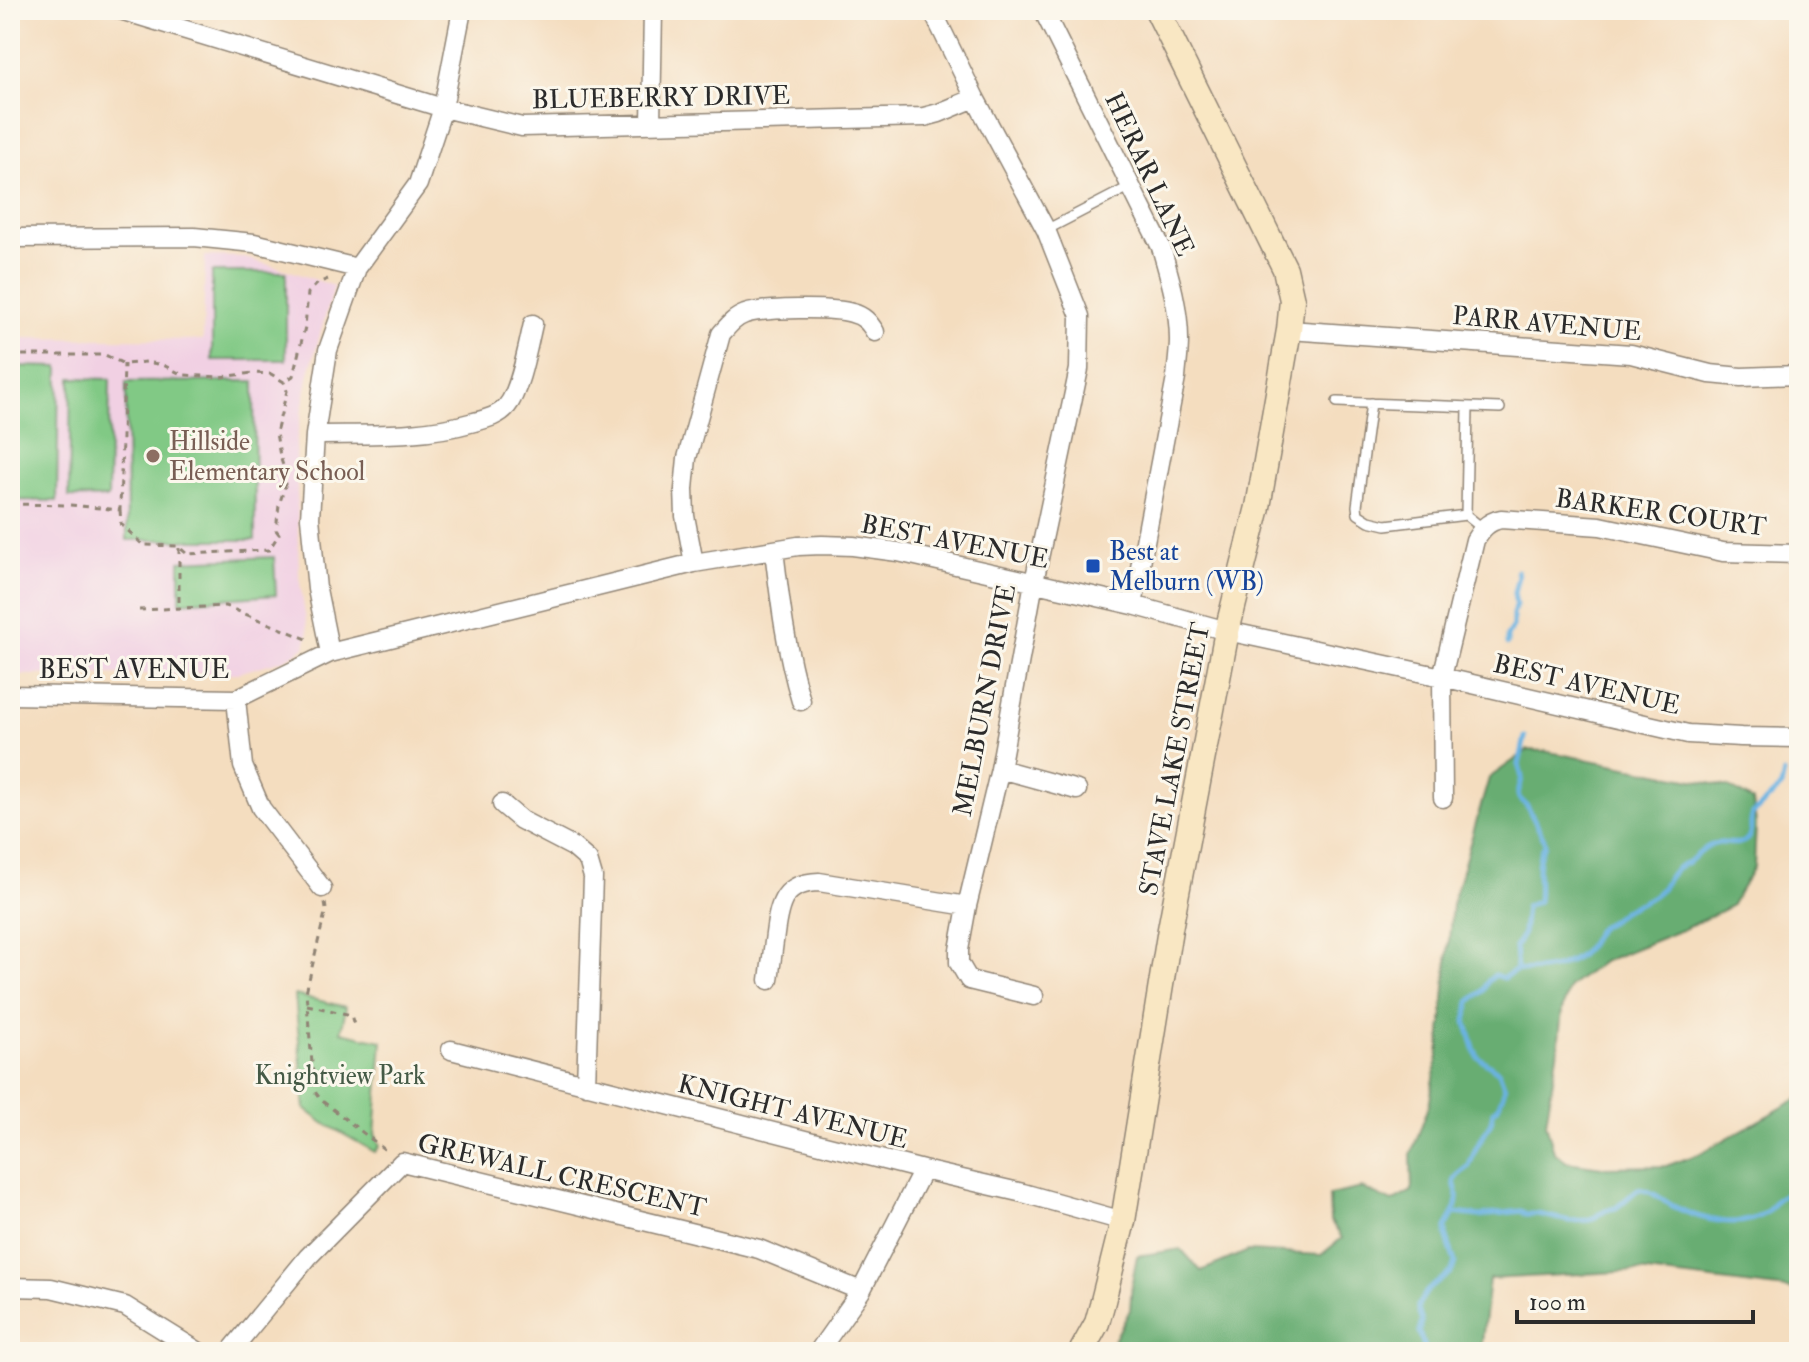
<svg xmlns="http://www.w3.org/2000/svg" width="1809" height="1362" viewBox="0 0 1809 1362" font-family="'IM FELL Double Pica',serif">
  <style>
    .built { fill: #f1d0e3 }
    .green { fill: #81c985; stroke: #567a58; stroke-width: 2 }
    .forest { fill: #68ad72; stroke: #4a6c4e; stroke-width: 2 }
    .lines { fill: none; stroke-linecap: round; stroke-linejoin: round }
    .stream { stroke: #6bb3e2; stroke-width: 5 }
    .service-casing { stroke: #908475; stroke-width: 12 }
    .minor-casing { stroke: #908475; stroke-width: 21 }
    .secondary-casing { stroke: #908475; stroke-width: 27 }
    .path { stroke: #908475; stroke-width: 3; stroke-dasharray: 6 6; stroke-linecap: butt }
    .service { stroke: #fff; stroke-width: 9 }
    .minor { stroke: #fff; stroke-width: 18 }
    .secondary { stroke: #f9e7c3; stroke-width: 24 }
    .education-dot { fill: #8d6e63; stroke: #fbf7ec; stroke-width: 3 }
    .transit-dot { fill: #1a4fb4; stroke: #fbf7ec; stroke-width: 3 }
    .labels { text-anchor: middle; stroke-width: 6; stroke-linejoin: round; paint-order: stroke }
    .street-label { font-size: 26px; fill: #2b2b2b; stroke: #fbf7ec }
    .education-label { font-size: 26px; fill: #785e54; stroke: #fbf7ec; text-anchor: start }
    .transit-label { font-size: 26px; fill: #164399; stroke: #fbf7ec; text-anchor: start }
    .park-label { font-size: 26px; fill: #455a46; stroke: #fbf7ec }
  </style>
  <rect width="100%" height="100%" fill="#fbf7ec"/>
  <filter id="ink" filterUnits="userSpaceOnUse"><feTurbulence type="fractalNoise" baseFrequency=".0125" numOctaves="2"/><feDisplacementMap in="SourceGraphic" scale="16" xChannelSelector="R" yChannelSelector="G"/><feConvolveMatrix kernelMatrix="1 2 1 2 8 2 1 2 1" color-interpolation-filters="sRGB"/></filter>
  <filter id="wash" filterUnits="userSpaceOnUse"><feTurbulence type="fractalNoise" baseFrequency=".006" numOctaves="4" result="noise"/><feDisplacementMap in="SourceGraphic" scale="32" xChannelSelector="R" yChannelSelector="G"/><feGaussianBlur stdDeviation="1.8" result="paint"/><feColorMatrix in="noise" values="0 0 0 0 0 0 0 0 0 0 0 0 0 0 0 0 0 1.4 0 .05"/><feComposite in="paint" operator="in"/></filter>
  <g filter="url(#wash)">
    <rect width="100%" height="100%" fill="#f4ddbf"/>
    <path class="built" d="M205 256 241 257 287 270 334 286 309 373 296 442 299 577 308 633 305 647 286 659 238 673 10 675V338L203 340Z"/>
    <path class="green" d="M212 272H286V360H212Z
      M10 366 59 367 57 501 10 500Z
      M71 378 110 379 108 498 69 497Z
      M254 381 255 540H127L126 382Z
      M274 557 276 595 180 602V561Z
      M295 995 346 1007 341 1032 382 1041 375 1134 380 1146 375 1152 322 1122 305 1109Z"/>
    <path class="forest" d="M1528 750 1544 751 1729 787 1753 801 1756 824 1754 867 1731 906 1684 929 1602 962 1569 987 1562 1010 1558 1048 1546 1123 1554 1152 1567 1162 1602 1167 1666 1166 1699 1154 1799 1098V1285L1795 1290 1638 1271 1489 1279 1481 1352H1108L1130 1310 1132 1282 1137 1256 1181 1249 1201 1271 1248 1251 1321 1255 1342 1238 1330 1220 1329 1195 1362 1188 1392 1202 1412 1191 1411 1155 1429 1105 1440 1046 1452 905 1489 778Z"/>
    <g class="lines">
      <path class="stream" d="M1507 644V636L1513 627V614L1516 605 1514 593 1518 576 1517 571
        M1517 970C1539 972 1567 969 1584 951 1591 944 1594 933 1601 926 1605 924 1609 923 1612 920 1617 917 1620 912 1626 909 1637 904 1648 901 1658 892 1665 885 1669 874 1677 868 1680 865 1684 864 1688 862 1698 856 1706 844 1719 843 1727 842 1741 847 1748 838 1753 832 1749 823 1752 815L1781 787 1784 773
        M1454 1213 1480 1216 1521 1211 1526 1214H1538L1570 1221 1591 1220 1605 1210 1616 1208 1638 1189C1654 1190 1663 1202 1677 1208 1702 1220 1741 1230 1765 1213 1771 1209 1773 1203 1777 1199 1780 1196 1785 1195 1788 1192 1792 1188 1795 1182 1799 1177
        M1426 1352 1419 1332 1422 1322 1418 1310V1305L1427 1291 1452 1271 1455 1262 1446 1235V1227L1454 1213 1458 1197 1454 1182 1457 1176 1469 1166 1476 1148 1491 1122 1493 1112 1498 1107 1505 1088 1499 1072 1478 1057 1474 1048 1466 1021 1470 1001 1483 991 1488 981 1495 975 1503 978 1517 970 1515 947 1523 933 1526 907 1538 901C1541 881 1533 862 1545 845L1544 839 1527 806 1519 798 1518 793 1522 778 1519 765 1525 737"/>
    </g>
  </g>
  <g filter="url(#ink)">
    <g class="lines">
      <defs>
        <path id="service" d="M1046 230 1129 187
          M1337 402 1500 408
          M1371 403 1357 506 1358 514 1369 521 1386 525 1466 515 1482 528
          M1466 515 1468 407"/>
        <path id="minor" d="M120 10 443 108 522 127 924 117 939 113 975 98
          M932 10 975 98 1046 230 1080 316 1079 369 1034 582 1000 769 967 906 959 950V963L969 980 1034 996
          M1043 10 1161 247C1170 278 1179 308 1179 340 1179 353 1177 365 1176 378L1133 605
          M651 123 653 10
          M10 238 194 237 254 243 357 268
          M1289 330 1631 354 1710 374 1741 377 1799 375
          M315 435C369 434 422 437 474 422 486 419 499 416 507 406 520 391 528 345 533 324
          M774 550C780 601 786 651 801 701
          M694 563 685 516 684 489 687 458 721 334C728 326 734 318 745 314 763 308 834 307 852 313 864 316 869 322 875 332
          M330 653 317 589 310 518 315 435 328 350 357 268 418 184 443 108 462 10
          M10 695 236 699 330 653 694 563 798 546 822 545 853 546 898 552 1133 605 1227 631 1442 677 1688 734 1741 737 1799 738
          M236 699 243 766 261 808 322 888
          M1000 769 1077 790
          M1443 798 1442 677 1475 540C1482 529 1487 522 1501 519L1600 526 1723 552 1799 554
          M502 804 521 820 573 847 588 860 593 877 586 1085
          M769 980C771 964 773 949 775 934 779 902 784 883 819 882L967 906
          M451 1050 923 1170 1023 1193 1123 1221
          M10 1287 51 1288 125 1306 199 1352
          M230 1352 308 1257 402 1162 759 1249 861 1291
          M818 1352 861 1291 923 1170"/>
        <path id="secondary" d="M1081 1352 1097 1323 1102 1305 1123 1221 1170 929 1227 631 1258 507 1289 330 1292 300 1285 269 1275 249 1157 10"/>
      </defs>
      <use href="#service" class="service-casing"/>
      <use href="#minor" class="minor-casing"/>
      <use href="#secondary" class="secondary-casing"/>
      <path class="path" d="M10 355H105L124 364 147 362 163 365 183 375 221 377 252 373 271 374 284 382 293 376 305 327 308 293 318 283 328 279
        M10 504 70 505 120 510 124 364
        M120 510 121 524 143 545 178 546 187 554 269 550 279 534 276 530 279 505 285 486V472L280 456 276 433 287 391 284 382
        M179 548V608
        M139 610 225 606 309 640
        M325 903 326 909 306 992 314 1087 316 1093 321 1100 389 1153
        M307 1005 351 1015 354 1025"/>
      <use href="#service" class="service"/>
      <use href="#minor" class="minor"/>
      <use href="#secondary" class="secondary"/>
    </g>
  </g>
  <circle class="education-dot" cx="153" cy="456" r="8"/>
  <rect class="transit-dot" x="1085" y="558" width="16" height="16" rx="4"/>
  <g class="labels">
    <g class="street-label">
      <text transform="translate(661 97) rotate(-1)" y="9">BLUEBERRY DRIVE</text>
      <text transform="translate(1150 174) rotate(65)" y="9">HERAR LANE</text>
      <text transform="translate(1547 323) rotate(5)" y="9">PARR AVENUE</text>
      <text transform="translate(1661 512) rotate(8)" y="9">BARKER COURT</text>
      <text transform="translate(955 541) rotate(11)" y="9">BEST AVENUE</text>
      <text x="134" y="678">BEST AVENUE</text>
      <text transform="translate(1587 684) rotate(13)" y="9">BEST AVENUE</text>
      <text transform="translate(984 700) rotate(-79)" y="9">MELBURN DRIVE</text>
      <text transform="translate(1174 759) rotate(-79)" y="9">STAVE LAKE STREET</text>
      <text transform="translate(793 1111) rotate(14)" y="9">KNIGHT AVENUE</text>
      <text transform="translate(562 1175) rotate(13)" y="9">GREWALL CRESCENT</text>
    </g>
    <g class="education-label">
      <text x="169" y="450">Hillside<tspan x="169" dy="30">Elementary School</tspan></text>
    </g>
    <g class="transit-label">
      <text x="1109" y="560">Best at<tspan x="1109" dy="30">Melburn (WB)</tspan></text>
    </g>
    <g class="park-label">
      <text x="340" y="1084">Knightview Park</text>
    </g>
  </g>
  <rect width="1809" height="1362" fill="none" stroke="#fbf7ec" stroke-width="40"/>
  <path d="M1517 1310v12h236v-12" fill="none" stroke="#2b2b2b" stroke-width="4"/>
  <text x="1529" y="1310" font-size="24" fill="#2b2b2b" stroke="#fbf7ec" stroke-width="6" paint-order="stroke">100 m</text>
</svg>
